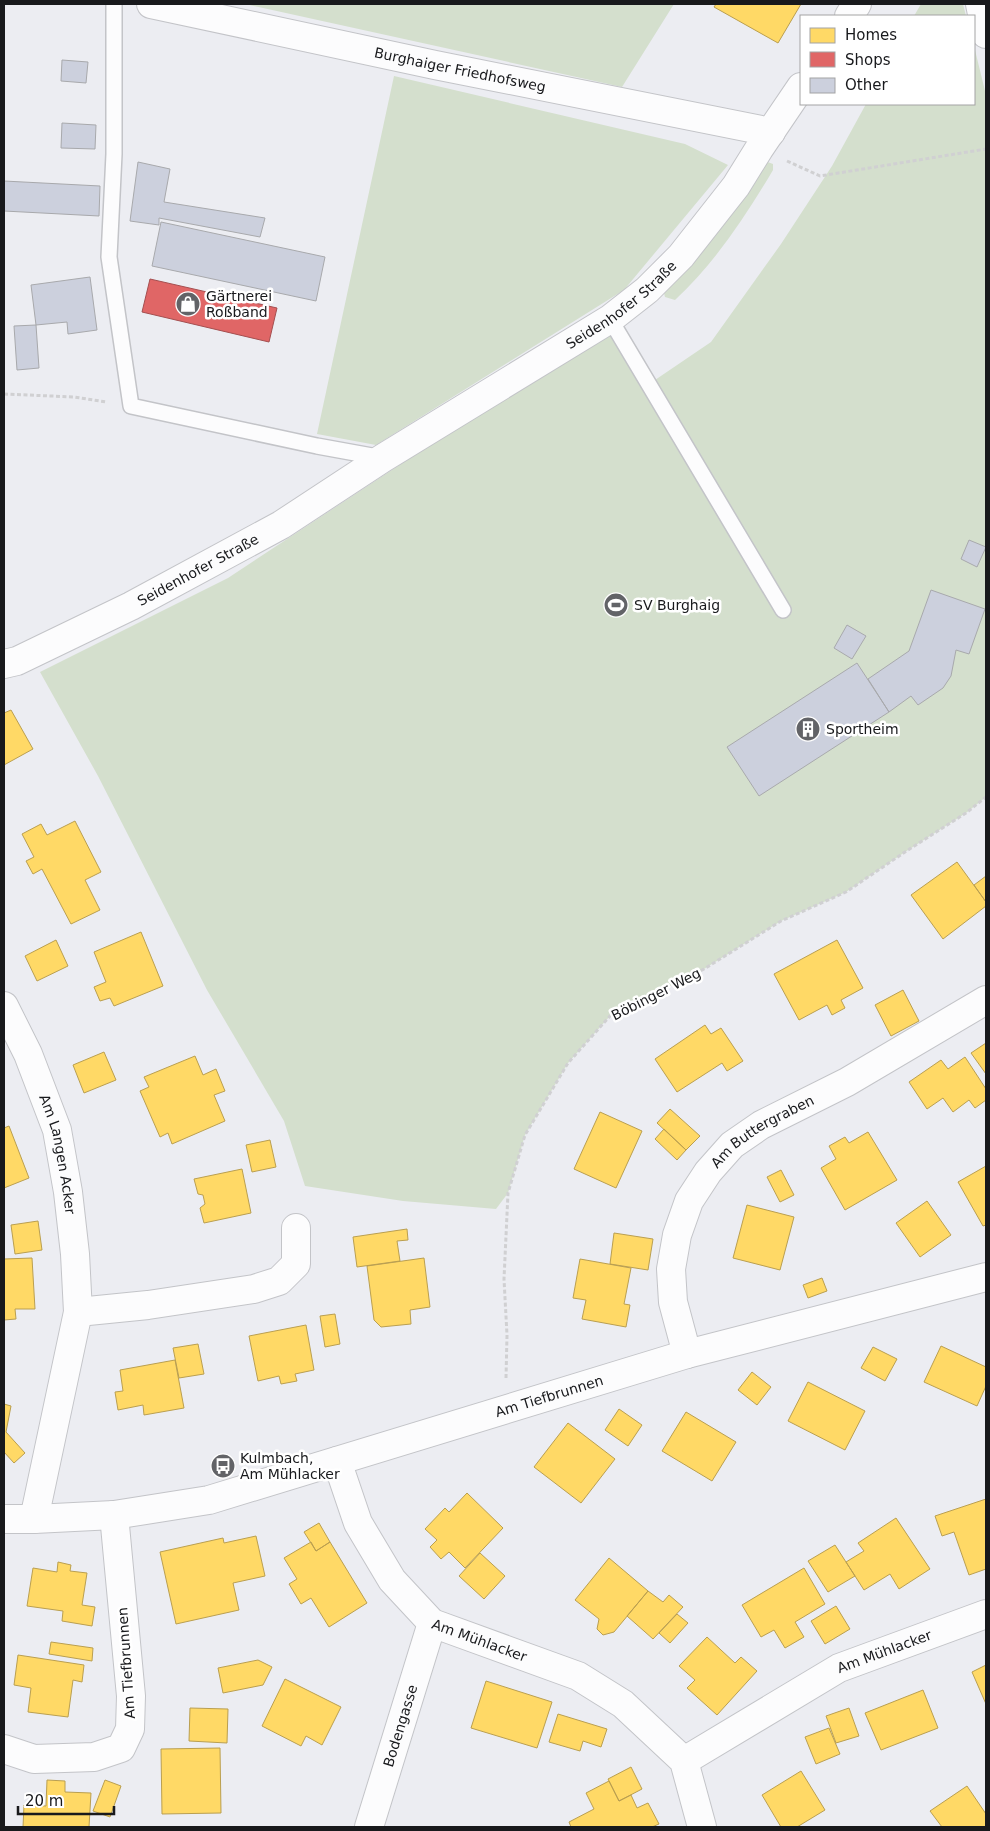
<svg xmlns="http://www.w3.org/2000/svg" width="990" height="1831" viewBox="0 0 990 1831" font-family="'DejaVu Sans',sans-serif">
  <style>
    .green { fill: #d4dfcd }
    .homes { fill: #ffd966; stroke: #ba9f50 }
    .shops { fill: #e06666; stroke: #a44f50 }
    .building { fill: #ccd0dd; stroke: #a8a9ac }
    .lines { fill: none; stroke-linecap: round; stroke-linejoin: round }
    .service-casing { stroke: #c3c4c8; stroke-width: 18 }
    .minor-casing { stroke: #c3c4c8; stroke-width: 30 }
    .path { stroke: #d0d0d2; stroke-width: 3; stroke-dasharray: 4 2.5; stroke-linecap: butt }
    .service { stroke: #fcfcfd; stroke-width: 15 }
    .minor { stroke: #fcfcfd; stroke-width: 28 }
    .labels { text-anchor: middle; stroke-width: 5; stroke-linejoin: round; paint-order: stroke }
    .street-label { font-size: 14px; fill: #18191c; stroke: #fff }
    .poi-label { font-size: 14px; fill: #18191c; stroke: #fff; text-anchor: start }
  </style>
  <rect width="100%" height="100%" fill="#ecedf2"/>
  <path class="green" d="M245 4H674L622 87Z
    M921 4H963L966 16H914Z
    M974 46 986 95V797L966 813 905 852 846 892 781 921 704 969 610 1016 568 1063 525 1135 508 1193 496 1209 403 1201 305 1186 284 1121 207 990 98 776 40 672 228 578 451 431 623 324 655 380 711 342 781 244 832 166 866 104H974Z
    M394 76 685 144 728 165 624 290 376 445 317 434Z
    M765 161 773 164V170C746 216 714 264 675 300L665 297 664 293 666 290C706 254 734 206 765 161Z"/>
  <path class="homes" d="M716 4H801L778 43 714 7Z
    M11 710 33 749 4 765V713Z
    M75 821 101 872 85 880 100 910 71 924 42 869 33 874 26 861 34 857 22 834 41 824 47 835Z
    M957 862 986 902V906L943 939 911 895Z
    M986 876V902L974 885Z
    M141 932 163 986 114 1006 110 998 100 1001 94 987 106 982 94 952Z
    M56 940 68 966 37 981 25 956Z
    M837 940 863 988 841 1000 845 1008 832 1015 827 1005 799 1020 774 974Z
    M903 990 919 1021 891 1036 875 1005Z
    M705 1025 711 1034 721 1028 743 1061 727 1071 722 1063 677 1092 655 1059Z
    M986 1043V1074L971 1053Z
    M104 1052 116 1080 84 1093 73 1065Z
    M195 1056 203 1075 216 1069 225 1091 214 1095 225 1121 172 1144 168 1133 160 1137 140 1091 149 1087 144 1077Z
    M965 1057 986 1089V1100L975 1108 969 1100 953 1112 943 1098 927 1109 909 1082 941 1060 948 1069Z
    M670 1109 700 1136 686 1150 657 1123Z
    M600 1112 642 1131 616 1188 574 1169Z
    M9 1126 29 1178 4 1188V1128Z
    M664 1129 686 1150 677 1160 655 1139Z
    M868 1132 897 1180 845 1210 821 1168 836 1159 829 1146 845 1137 849 1143Z
    M270 1140 276 1167 252 1172 246 1145Z
    M986 1166V1225L983 1226 958 1182Z
    M242 1169 251 1213 204 1223 200 1208 205 1204 203 1195 198 1194 194 1179Z
    M781 1170 794 1195 780 1202 767 1177Z
    M927 1201 951 1235 920 1257 896 1223Z
    M747 1205 794 1217 780 1270 733 1258Z
    M38 1221 42 1250 15 1254 11 1225Z
    M407 1229 408 1240 397 1241 400 1261 357 1267 353 1237Z
    M614 1233 653 1239 648 1270 610 1264Z
    M32 1258 35 1309H15L16 1319 4 1320V1259Z
    M424 1258 430 1307 410 1310 411 1324 381 1327 374 1320 367 1266Z
    M580 1259 631 1268 624 1304 630 1305 626 1327 582 1319 586 1300 573 1298Z
    M822 1278 827 1291 808 1298 803 1285Z
    M335 1314 340 1344 325 1347 320 1316Z
    M306 1325 314 1370 295 1374 297 1381 281 1384 279 1376 258 1381 249 1336Z
    M198 1344 204 1374 179 1378 173 1348Z
    M941 1346 986 1367V1386L977 1406 924 1382Z
    M873 1347 897 1359 885 1381 861 1368Z
    M175 1360 184 1408 144 1415 143 1405 118 1410 115 1392 123 1391 120 1370Z
    M752 1372 771 1387 757 1405 738 1390Z
    M808 1382 865 1411 845 1450 788 1421Z
    M4 1404 11 1406 6 1432 25 1453 14 1463 4 1452Z
    M619 1409 642 1425 628 1446 605 1430Z
    M686 1412 736 1442 712 1481 662 1451Z
    M568 1423 615 1459 581 1503 534 1467Z
    M467 1493 503 1528 465 1568 449 1552 441 1559 430 1547 437 1540 425 1529 445 1508 449 1512Z
    M986 1499V1569L969 1575 954 1532 942 1536 935 1516Z
    M896 1518 930 1569 899 1589 890 1574 864 1590 846 1562 864 1551 858 1543Z
    M319 1523 330 1542 316 1551 304 1532Z
    M256 1536 265 1576 233 1583 239 1610 176 1624 160 1552 223 1538 224 1543Z
    M311 1542 316 1551 330 1542 367 1603 329 1627 311 1598 301 1604 289 1584 297 1579 284 1558Z
    M835 1545 855 1576 828 1592 808 1561Z
    M480 1553 505 1576 484 1599 459 1576Z
    M609 1558 648 1591 614 1632 603 1635 597 1629 599 1619 575 1600Z
    M58 1562 71 1565 70 1571 87 1573 82 1605 95 1607 92 1626 62 1621 63 1611 27 1606 33 1568 57 1572Z
    M804 1568 825 1604 795 1622 804 1637 785 1648 774 1630 761 1637 742 1605Z
    M648 1591 663 1602 669 1595 683 1607 653 1639 627 1616Z
    M836 1606 850 1629 825 1644 811 1621Z
    M677 1614 688 1623 670 1643 659 1633Z
    M707 1637 735 1663 741 1657 757 1671 717 1715 687 1688 695 1680 679 1666Z
    M51 1642 93 1648 92 1661 49 1654Z
    M18 1655 84 1665 82 1682 73 1680 68 1717 28 1712 31 1688 14 1685Z
    M258 1660 272 1667 263 1685 223 1693 218 1668Z
    M986 1665V1704L972 1672Z
    M285 1679 341 1707 322 1745 306 1736 301 1746 262 1726Z
    M486 1681 552 1702 537 1748 471 1728Z
    M923 1690 938 1728 881 1750 865 1713Z
    M190 1708 228 1709 227 1743 189 1741Z
    M849 1708 859 1736 836 1743 826 1716Z
    M558 1714 607 1729 601 1747 583 1741 580 1751 549 1742Z
    M829 1728 840 1754 816 1764 805 1737Z
    M220 1748 221 1813 162 1814 161 1749Z
    M631 1767 642 1789 619 1801 608 1779Z
    M801 1771 825 1810 797 1827H781L762 1795Z
    M47 1780 65 1781V1792L91 1793 89 1827H23L24 1805 46 1806Z
    M105 1780 121 1786 110 1817 93 1811Z
    M609 1781 619 1801 631 1795 637 1808 648 1803 659 1824 652 1827H571L569 1822 594 1809 586 1793Z
    M967 1786 986 1814V1827H942L930 1811Z"/>
  <path class="shops" d="M150 279 277 308 269 342 142 312Z"/>
  <path class="building" d="M62 60 88 62 86 83 61 81Z
    M62 123 96 125 95 149 61 148Z
    M138 162 170 169 164 202 265 218 260 237 159 218V225L130 221Z
    M4 181 100 186 99 216 4 211Z
    M161 222 325 257 316 301 152 266Z
    M90 277 97 330 68 334 67 322 36 325 31 285Z
    M36 325 39 368 17 370 14 326Z
    M969 540 986 547 977 567 961 559Z
    M931 590 985 609 969 654 956 650 951 676 943 688 918 705 911 696 889 712 868 679 909 651Z
    M847 625 866 636 852 659 834 648Z
    M857 663 889 712 759 796 727 747Z"/>
  <g class="lines">
    <defs>
      <path id="service" d="M114 4V154L109 257 131 406 317 446 383 458
        M610 319 783 610"/>
      <g id="minor">
        <path id="s1" d="M151 4 435 65 771 132"/>
        <path d="M980 4 986 34"/>
        <path d="M849 16 857 4"/>
        <path id="s2" d="M4 664 17 661 131 606 281 525 383 458 610 319 647 290 681 256 736 186 759 149 801 87"/>
        <path id="s3" d="M4 1006 28 1054 57 1130 68 1192 75 1254 78 1312 34 1519"/>
        <path d="M78 1312 148 1305 254 1289 279 1281 296 1264V1228"/>
        <path id="s4" d="M687 1354 673 1302 671 1269 677 1235 689 1201 708 1172 732 1145 761 1125 847 1082 986 1000"/>
        <path id="s5" d="M337 1461 358 1523 392 1580 432 1623 578 1676 623 1704 684 1761 702 1827"/>
        <path id="s6" d="M4 1519H34L114 1515 209 1500 687 1354 986 1277"/>
        <path d="M4 1749 34 1759 94 1757 121 1748 130 1729 131 1696 114 1515"/>
        <path id="s7" d="M684 1761 839 1668 986 1614"/>
        <path id="s8" d="M369 1827 432 1623"/>
      </g>
    </defs>
    <use href="#service" class="service-casing"/>
    <use href="#minor" class="minor-casing"/>
    <path class="path" d="M787 161 820 176 986 149
      M4 394 74 397 106 402
      M506 1378 507 1335 504 1279 508 1193 525 1135 568 1063 610 1016 704 969 781 921 846 892 905 852 966 813 986 797"/>
    <use href="#service" class="service"/>
    <use href="#minor" class="minor"/>
  </g>
  <defs>
    <symbol id="shop-disc" viewBox="-11 -11 22 22"><circle r="9.5" fill="#626367" stroke="#fff"/><path d="M-5-2.5h2.3a2.7 3.5 0 0 1 5.4 0H5L5.5 6h-11ZM-1.5-2.5h3a1.5 2.3 0 0 0-3 0Z" fill="#fff"/></symbol>
    <symbol id="stadium-disc" viewBox="-11 -11 22 22"><circle r="9.5" fill="#626367" stroke="#fff"/><path d="M0-5a6.5 5 0 1 0 0 10a6.5 5 0 1 0 0-10ZM-3.5-1.8h7v3.6h-7Z" fill="#fff"/></symbol>
    <symbol id="building-disc" viewBox="-11 -11 22 22"><circle r="9.5" fill="#626367" stroke="#fff"/><path d="M-4-6H4V6H1V3H-1V6H-4ZM-2.5-4.3h1.7v1.8h-1.7ZM.8-4.3h1.7v1.8H.8ZM-2.5-1h1.7V.8h-1.7ZM.8-1h1.7V.8H.8Z" fill="#fff"/></symbol>
    <symbol id="bus-disc" viewBox="-11 -11 22 22"><circle r="9.5" fill="#626367" stroke="#fff"/><path d="M-5-6H5V4H4V6H2V4H-2V6H-4V4H-5ZM-3.5-4V0h7V-4ZM-3.5 1.2v1.5H-2V1.2ZM2 1.2v1.5H3.5V1.2Z" fill="#fff"/></symbol>
  </defs>
  <g fill-rule="evenodd">
    <use href="#shop-disc" x="174" y="290" width="28" height="28"/>
    <use href="#stadium-disc" x="602" y="591" width="28" height="28"/>
    <use href="#building-disc" x="794" y="715" width="28" height="28"/>
    <use href="#bus-disc" x="209" y="1452" width="28" height="28"/>
  </g>
  <g class="labels">
    <g class="street-label">
      <text dy="5" stroke="none"><textPath href="#s1" startOffset="316">Burghaiger Friedhofsweg</textPath></text>
      <text dy="5" stroke="none"><textPath href="#s2" startOffset="716">Seidenhofer Straße</textPath></text>
      <text dy="5" stroke="none"><textPath href="#s2" startOffset="216">Seidenhofer Straße</textPath></text>
      <text transform="translate(656 994) rotate(-27)" y="5">Böbinger Weg</text>
      <text dy="5" stroke="none"><textPath href="#s4" startOffset="261">Am Buttergraben</textPath></text>
      <text dy="5" stroke="none"><textPath href="#s3" startOffset="159">Am Langen Acker</textPath></text>
      <text dy="5" stroke="none"><textPath href="#s6" startOffset="562">Am Tiefbrunnen</textPath></text>
      <text dy="5" stroke="none"><textPath href="#s5" startOffset="241">Am Mühlacker</textPath></text>
      <text dy="5" stroke="none"><textPath href="#s7" startOffset="229">Am Mühlacker</textPath></text>
      <text transform="translate(126 1663) rotate(-94)" y="5">Am Tiefbrunnen</text>
      <text dy="5" stroke="none"><textPath href="#s8" startOffset="106">Bodengasse</textPath></text>
    </g>
    <g class="poi-label">
      <text x="206" y="301">Gärtnerei<tspan x="206" dy="16">Roßband</tspan></text>
      <text x="634" y="610">SV Burghaig</text>
      <text x="826" y="734">Sportheim</text>
      <text x="240" y="1463">Kulmbach,<tspan x="240" dy="16">Am Mühlacker</tspan></text>
    </g>
  </g>
  <rect width="990" height="1831" fill="none" stroke="#18191c" stroke-width="10"/>
  <rect x="800" y="15" width="175" height="90" fill="#ffffff" stroke="#a3a3a4"/>
  <rect x="810" y="28" width="25" height="15" fill="#ffd966" stroke="#a3a3a4"/>
  <text x="845" y="40" font-size="15" fill="#18191c">Homes</text>
  <rect x="810" y="52" width="25" height="15" fill="#e06666" stroke="#a3a3a4"/>
  <text x="845" y="65" font-size="15" fill="#18191c">Shops</text>
  <rect x="810" y="78" width="25" height="15" fill="#ccd0dd" stroke="#a3a3a4"/>
  <text x="845" y="90" font-size="15" fill="#18191c">Other</text>
  <path d="M18 1806v8h96v-8" fill="none" stroke="#18191c" stroke-width="2.5"/>
  <text x="25" y="1806" font-size="15" fill="#18191c" stroke="#ffffff" stroke-width="4" paint-order="stroke">20 m</text>
</svg>
